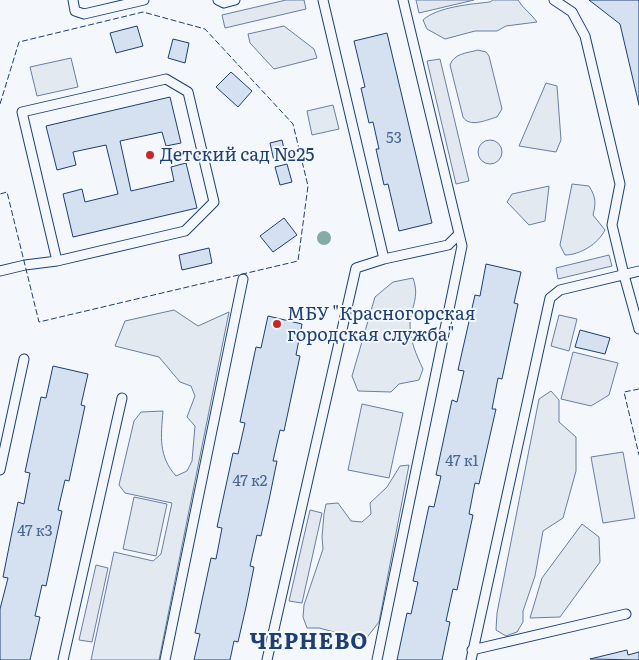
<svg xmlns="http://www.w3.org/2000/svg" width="639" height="660" viewBox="0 0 639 660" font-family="Literata,serif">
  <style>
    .green { fill: #e3e9f0; stroke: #687fa3 }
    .parking { fill: #e3e8f0; stroke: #687fa3 }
    .building { fill: #d5e0f0; stroke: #1d3f73 }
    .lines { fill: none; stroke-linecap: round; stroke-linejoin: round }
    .service-casing { stroke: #1d3f73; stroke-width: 11 }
    .service { stroke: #f4f7fb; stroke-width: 9 }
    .fence { stroke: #1d3f73; stroke-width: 1; stroke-dasharray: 6 2.5; stroke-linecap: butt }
    .tree { fill: #86aba6 }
    .poi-dot { fill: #c62828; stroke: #f4f7fb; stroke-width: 2 }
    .labels { text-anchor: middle; stroke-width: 4; stroke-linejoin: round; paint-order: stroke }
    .number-label { font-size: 15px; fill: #4b6792 }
    .poi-label { font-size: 18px; fill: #1d3f73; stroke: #f4f7fb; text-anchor: start }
    .district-label { font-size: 22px; font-weight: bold; letter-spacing: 1px; fill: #1d3f73; stroke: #f4f7fb }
  </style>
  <rect width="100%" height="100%" fill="#f4f7fb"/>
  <path class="green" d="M493 0H518C523 9 531 13 537 22L506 26 497 31H475L445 39 427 29 423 20C437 7 471 4 490 2Z
    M284 26 314 49 317 58 274 69 250 43 248 34Z
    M478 50 486 52 489 56 502 109 497 117C486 120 470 128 463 117L450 65C454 53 468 53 478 50Z
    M71 58 78 87 37 96 30 67Z
    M546 83 557 86 561 140 556 152 519 146Z
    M333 105 339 129 312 135 307 111Z
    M478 152a12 12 0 1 1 24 0a12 12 0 1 1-24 0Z
    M572 184 589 186C596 197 596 203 593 215L605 230C598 244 580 255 565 255L560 245Z
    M549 186 545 221 529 225 507 202 512 194Z
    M413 278C420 298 411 306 410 324 410 341 416 354 423 369L419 380 399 384 391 392 358 391 352 376 375 297 393 282Z
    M174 310 198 326 229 312 159 660H91L114 552 153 561 161 554 172 503 125 493 119 485 134 421 141 412 163 411C161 436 158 456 176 476L187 471 192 461 195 426 187 417 195 396 191 386 180 382 159 357 115 346 125 321Z
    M551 391 559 400V422L576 437V471L563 518 543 531 535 576 523 611V622L517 632 506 636 496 630 497 613 539 399Z
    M362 404 403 413 389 478 348 470Z
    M623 452 635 518 603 523 591 457Z
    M409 465 379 622 365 640 319 628H307L303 617 304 605 323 549 322 537 324 514 326 504 338 503 351 521 362 522 371 514 370 503 387 487 400 466Z
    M134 497 167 504 156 556 123 549Z
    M582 524 599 537 600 562 560 617 530 618 542 578Z"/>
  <path class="parking" d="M286 0H304L306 9 225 28 222 15Z
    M416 0H474L419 13Z
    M440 59 469 181 456 184 427 61Z
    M609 255 612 266 558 279 556 268Z
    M559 315 577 319 569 351 551 346Z
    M573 352 618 363 609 395 591 406 561 399Z
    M310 510 322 513 302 603 289 601Z
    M96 565 108 568 92 642 79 640Z"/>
  <path class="building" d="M589 0H639V105L620 24Z
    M137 26 143 46 116 53 110 33Z
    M387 33 432 223 399 231 388 184 384 185 376 149H379L373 122 369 123 361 88 365 87 354 41Z
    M173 39 189 43 185 63 168 58Z
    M231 72 252 91 238 107 216 87Z
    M170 97 181 143 166 146 162 132 120 141 131 191 174 181 171 167 186 163 197 208 73 237 63 194 82 189 85 202 118 194 106 145 73 152 76 165 57 170 46 126Z
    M282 140 286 158 274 161 270 143Z
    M287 164 292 182 280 185 275 167Z
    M284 218 297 235 273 252 260 236Z
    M209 248 212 263 182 270 179 255Z
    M486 264 521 272 514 303 518 304 502 379 498 378 492 409H496L479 484 475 483 469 514 473 515 457 590 453 589 446 621 450 622 442 660H397L407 613 411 614 418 582 413 581 429 506 434 507 441 476 436 475 452 400 457 402 464 371 458 370 475 295 480 296Z
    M268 316 302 324 296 355 300 356 284 431 280 430 273 461H277L269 500 261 536 257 535 250 566 254 567 246 607 238 642 234 641 230 660H194L200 634 195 633 211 558 216 559 222 528 217 527 233 453 238 454 245 423 240 422 256 347 261 348Z
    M580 330 610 338 605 354 575 347Z
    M53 366 88 374 81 405 85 406 69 481 65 480 58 510 62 511 46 586 42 585 35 616 40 617 30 660H0V609L8 578 3 577 18 502 24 504 30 473 25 472 41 397 46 398Z
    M627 650 628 655 639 652V660L590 659Z"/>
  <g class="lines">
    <defs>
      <path id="service" d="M73 0 75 11 84 14 144 0
        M218 0 224 3 235 0
        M323 0 384 259
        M554 0 572 12 585 36 620 184 612 225 624 275 639 329
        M0 271 25 265 57 261 185 231 214 202 188 92 166 79 22 112 57 261
        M0 470 24 359
        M472 650 626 614
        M63 660 122 398
        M165 660 243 279
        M267 660 356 268 384 259 448 245 459 234
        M377 660 462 246 403 0
        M471 660 550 298 560 290 639 271"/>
    </defs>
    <use href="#service" class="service-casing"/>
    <use href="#service" class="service"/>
    <path class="fence" d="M0 104 19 42 143 12 205 29 293 124 308 186 298 261 39 322 7 192 0 194
      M639 389 624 392 639 455"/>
  </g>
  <circle class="tree" cx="324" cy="238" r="7"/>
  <g class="poi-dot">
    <circle cx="150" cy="155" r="5"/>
    <circle cx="277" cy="324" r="5"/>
  </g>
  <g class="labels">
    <g class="number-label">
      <text x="394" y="143">53</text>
      <text x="462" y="466">47 к1</text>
      <text x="250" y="486">47 к2</text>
      <text x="35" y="536">47 к3</text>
    </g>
    <g class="poi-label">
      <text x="160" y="161">Детский сад №25</text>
      <text x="287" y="320">МБУ "Красногорская<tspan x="287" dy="21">городская служба"</tspan></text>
    </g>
    <g class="district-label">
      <text x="309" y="649">ЧЕРНЕВО</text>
    </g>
  </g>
</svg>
